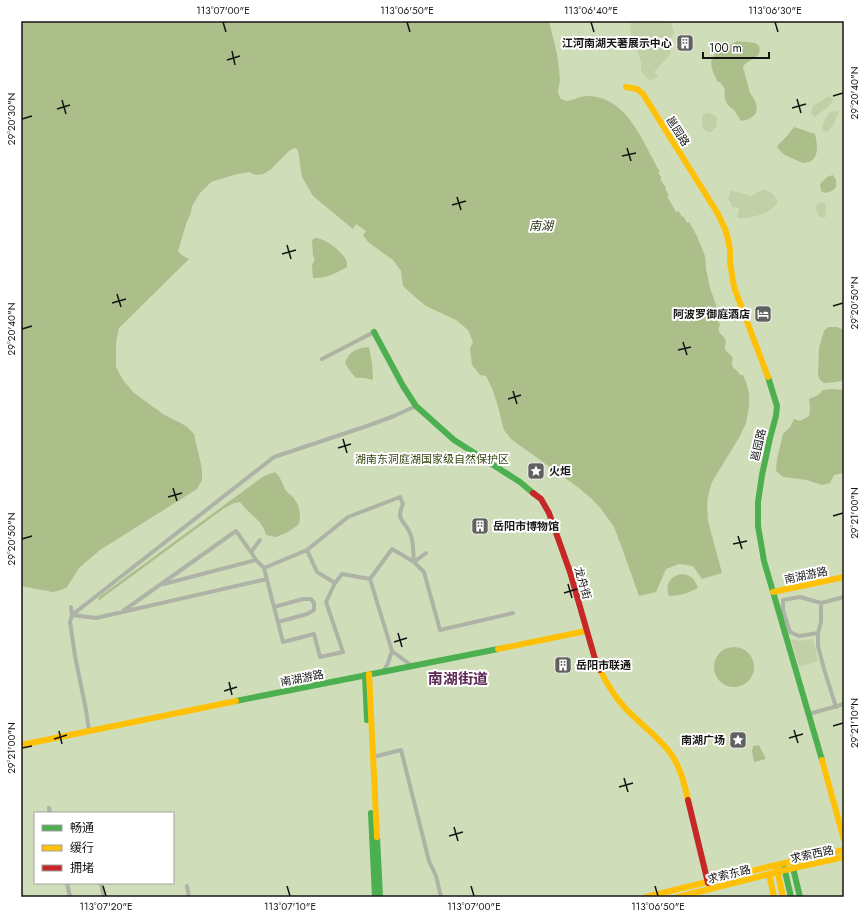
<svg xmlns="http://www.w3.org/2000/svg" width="865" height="918" viewBox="0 0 865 918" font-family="Jost,'Noto Sans SC',sans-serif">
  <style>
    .green { fill: #d0ddb9; fill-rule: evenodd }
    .forest { fill: #c1d0a6 }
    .water { fill: #acbe8a }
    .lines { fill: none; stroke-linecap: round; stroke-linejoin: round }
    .street { stroke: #aeb3a6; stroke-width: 4 }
    .fast { stroke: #4caf50; stroke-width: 6 }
    .slow { stroke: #ffc107; stroke-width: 6 }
    .jam { stroke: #c62828; stroke-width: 6 }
    .ticks { fill: none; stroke: #141513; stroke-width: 1.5 }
    .labels { text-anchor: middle; stroke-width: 4; stroke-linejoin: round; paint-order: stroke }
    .poi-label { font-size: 11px; font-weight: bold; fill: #141513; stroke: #fff; text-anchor: end }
    .street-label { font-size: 11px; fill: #141513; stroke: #fff }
    .park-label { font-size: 11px; fill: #374711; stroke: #fff }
    .water-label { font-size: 12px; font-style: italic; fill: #283313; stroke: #fff }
    .district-label { font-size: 15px; font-weight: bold; fill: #5f2955; stroke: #fff }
    .neatline { fill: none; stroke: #141513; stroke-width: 1.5 }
    .ticks-label { font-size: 10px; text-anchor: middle; fill: #141513 }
  </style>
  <rect width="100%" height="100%" fill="#eff0ed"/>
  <path class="green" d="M21 21H844V897H21ZM35 813H173V883H35Z"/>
  <path class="forest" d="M630 21H674L671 23 674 32 670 39 672 48 670 51 669 56 654 72 658 75 655 79 649 80 641 71V62L639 56 634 39 630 31 631 26Z
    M829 96 833 100C831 107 821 111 815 117L811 114 813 106Z
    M836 111 839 113 836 118 834 124 828 131H822C822 123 826 118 830 112Z
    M707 113H710L717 117 716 127 712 132H708L703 129 702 120 703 115Z
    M765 189 774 195 778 203C775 205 773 208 770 210 761 216 748 219 737 218L739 208 732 207 728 198 731 191 730 190 751 196Z
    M823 202 826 205 825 218 819 216 816 210 817 203Z
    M791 639 799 641 813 639 818 661 799 667Z"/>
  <path class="water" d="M21 21H549L557 54 559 69 560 80 558 92 560 98 563 100 567 101C574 100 580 96 588 96 628 97 643 143 660 172L658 173 662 178 660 179 666 188 665 189 669 195 667 196 676 212 679 211 682 217H684L687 223 689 222 697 236 705 256 706 269 710 288 721 319 718 320 720 325C716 334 722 333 725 339 727 343 724 345 725 349 727 354 732 354 733 359 729 369 737 368 740 375H743L746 382 749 393V407L746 423 740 436 712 482 708 496 707 504 708 521 722 573 702 579 693 566 679 564 666 569 656 592 639 596 622 548 614 527 602 510 593 500 579 488 511 439 504 430C499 411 496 394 486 376L480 375 472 365 470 349 473 342 468 330 456 320 426 306 414 296 403 286 401 271 393 260 368 242 363 235 366 231 356 224 353 229 313 196 302 177 298 150 295 148 290 150 270 170 263 174 256 175 249 172 237 174 211 182 200 193 192 206 191 213 187 221 178 251 183 256 189 259 119 328 116 343V367L123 380 134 393 163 414 186 426 194 434 202 469V480L197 489 100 550 79 568 67 587 61 590 53 592 21 586Z
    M737 41 755 43 759 46C763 59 748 58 743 67L750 93C761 107 759 118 741 121L734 110C726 106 723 97 725 89L720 82H718C703 55 715 53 737 41Z
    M794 127 815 134C817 143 820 158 809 162 808 162 804 163 803 163 800 162 797 160 794 159 787 156 781 154 777 146L787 136Z
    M833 175 836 180V187L832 191 825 193 821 191 820 184 827 177Z
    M315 238C324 238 340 250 345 258 347 261 347 264 347 267 337 273 324 279 313 278L312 265 315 259 313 256 312 240Z
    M828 327H837L844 330V380L837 382 824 383 820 380 818 375 819 348 824 331Z
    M369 347 372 364 373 380 364 378H356L350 371 345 363C349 351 357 348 369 347Z
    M832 389 844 390V473L834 475 830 483 822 485 807 480 783 477 776 471 777 459 783 434 790 427 794 419 800 421 809 416 810 408 809 399 818 395 823 390Z
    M275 472C281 477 282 484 286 491 289 494 293 496 295 500 300 507 301 515 299 524L288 532 276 537 266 535C263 523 257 520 249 512 245 509 243 505 240 502L234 503 223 509 98 601 99 597 264 476Z
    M681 574C690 574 695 579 698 588 688 593 679 596 669 596 665 585 669 577 681 574Z
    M714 667a20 20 0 1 1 40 0a20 20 0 1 1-40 0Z
    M759 745 766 759 754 762 752 751 753 746Z"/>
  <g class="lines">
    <path class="street" d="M322 359 374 332
      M260 540 251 552 256 560 264 568
      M307 550 317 572 335 583
      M414 562 426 553
      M370 579 342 574 335 583 326 602 343 652 320 657 314 634 283 642 264 568 307 550 348 517 400 497 403 504C395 521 405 520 410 533 414 542 413 553 414 562
      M164 584 256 560
      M71 607 72 615 96 618 267 579
      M274 607 303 599H311L314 603V610L307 614 278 622
      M123 611 236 531 251 552
      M818 633 799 636 790 632 783 610V600L800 597 821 603
      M392 651 370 579 392 549 414 562 424 572 440 630 513 613
      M383 672 388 663 392 651 412 666
      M836 707 824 669 818 646V633L821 622V603L844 597
      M809 714 844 704
      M89 731 86 710 75 656 70 622 72 615 274 457 367 426 394 416 416 406
      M373 757 401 750 429 861 436 876 441 897
      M49 808 50 813
      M67 883 70 897
      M101 883 104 897
      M187 886 189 897"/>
    <path class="fast" d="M374 332 403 386 416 406 454 440 520 482 533 493
      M768 377 777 406 776 416 770 438 762 475 758 502V526L764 561 822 760
      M365 675 367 720
      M236 701 498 649
      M371 813 375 897
      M377 837 380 897
      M784 867 791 897
      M793 868 800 897"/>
    <path class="slow" d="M626 87 637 89 643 94 718 214 725 229 728 239 730 250V262L734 287 768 377
      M773 592 844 577
      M498 649 586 631
      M600 670C607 684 615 697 625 708 640 724 658 736 671 754 681 768 685 785 688 800
      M369 674 377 837
      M21 745 236 701
      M822 760 844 840
      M777 869 783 897
      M769 874 774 897
      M646 897 776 865 844 850
      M678 897 785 870 844 857"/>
    <path class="jam" d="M533 493 541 499 549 513 570 572 595 659 600 670
      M688 800 708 883"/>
  </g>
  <path class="ticks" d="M223 22 226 32M407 22 410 32M591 22 594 32M775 22 778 32M232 51 235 65M227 60 240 56M833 96 843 93M797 99 801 113M62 100 66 114M792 108 806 104M57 109 70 105M22 119 32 116M627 148 631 161M622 156 636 153M457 197 461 210M452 205 466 201M287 245 291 259M282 254 296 250M117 294 121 307M112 303 126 299M833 306 843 303M22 329 32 326M683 342 687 355M678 350 691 347M513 391 517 404M508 399 521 395M343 439 347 453M338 448 351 444M173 488 177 501M168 497 182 493M833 516 843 513M738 536 742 549M22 539 32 536M733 544 747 541M568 584 572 598M564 593 577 589M398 633 402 647M394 642 407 638M229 682 232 695M224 691 237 687M833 726 843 723M794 730 798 743M59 731 62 744M789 738 803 734M54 739 67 735M22 748 32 746M624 778 628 792M619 787 633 783M454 827 458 841M449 836 463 832M103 886 106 896M287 886 290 896M471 886 474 896M655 886 658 896"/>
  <defs>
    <symbol id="building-square" viewBox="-11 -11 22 22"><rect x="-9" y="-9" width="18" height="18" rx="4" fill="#61625f" stroke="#fff"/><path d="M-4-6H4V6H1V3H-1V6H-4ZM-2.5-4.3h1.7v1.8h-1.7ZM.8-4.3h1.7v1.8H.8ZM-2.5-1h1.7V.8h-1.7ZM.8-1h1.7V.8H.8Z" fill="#fff"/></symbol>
    <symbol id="hotel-square" viewBox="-11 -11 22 22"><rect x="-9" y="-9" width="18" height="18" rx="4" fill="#61625f" stroke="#fff"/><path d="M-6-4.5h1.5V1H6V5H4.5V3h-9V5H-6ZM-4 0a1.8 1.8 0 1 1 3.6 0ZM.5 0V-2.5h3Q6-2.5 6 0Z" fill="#fff"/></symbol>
    <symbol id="sight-square" viewBox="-11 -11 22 22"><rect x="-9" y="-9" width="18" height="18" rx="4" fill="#61625f" stroke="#fff"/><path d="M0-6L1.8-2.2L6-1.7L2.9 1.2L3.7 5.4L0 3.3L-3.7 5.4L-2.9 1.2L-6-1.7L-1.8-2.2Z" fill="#fff"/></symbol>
  </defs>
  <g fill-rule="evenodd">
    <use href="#building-square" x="675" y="33" width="20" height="20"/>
    <use href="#hotel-square" x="753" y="304" width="20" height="20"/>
    <use href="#sight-square" x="526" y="461" width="20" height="20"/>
    <use href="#building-square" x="470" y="516" width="20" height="20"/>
    <use href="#building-square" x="553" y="655" width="20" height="20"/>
    <use href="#sight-square" x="728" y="730" width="20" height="20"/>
  </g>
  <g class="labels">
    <g class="poi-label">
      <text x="672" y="47">江河南湖天著展示中心</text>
      <text x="750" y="318">阿波罗御庭酒店</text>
      <text x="549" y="475" text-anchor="start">火炬</text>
      <text x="493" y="530" text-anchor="start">岳阳市博物馆</text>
      <text x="576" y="669" text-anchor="start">岳阳市联通</text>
      <text x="725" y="744">南湖广场</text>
    </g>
    <g class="street-label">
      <text transform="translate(678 131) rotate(58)" y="4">邕园路</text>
      <text transform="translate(758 445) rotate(-77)" y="4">邕园路</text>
      <text transform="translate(806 575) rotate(-12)" y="4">南湖游路</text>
      <text transform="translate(583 583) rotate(74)" y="4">龙舟街</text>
      <text transform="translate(302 678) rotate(-11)" y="4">南湖游路</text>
      <text transform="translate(812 854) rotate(-12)" y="4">求索西路</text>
      <text transform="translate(729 874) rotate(-14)" y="4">求索东路</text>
    </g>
    <g class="park-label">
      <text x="432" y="463">湖南东洞庭湖国家级自然保护区</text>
    </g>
    <g class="water-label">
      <text x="541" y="230">南湖</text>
    </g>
    <g class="district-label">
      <text x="458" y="684">南湖街道</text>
    </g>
  </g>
  <rect width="865" height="918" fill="none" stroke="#ffffff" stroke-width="44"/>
  <rect x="34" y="812" width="140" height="72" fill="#ffffff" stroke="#a1a1a1"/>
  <rect x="42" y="825" width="20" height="6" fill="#4caf50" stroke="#a1a1a1"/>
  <text x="70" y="832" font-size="12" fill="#141513">畅通</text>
  <rect x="42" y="845" width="20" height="6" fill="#ffc107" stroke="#a1a1a1"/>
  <text x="70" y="852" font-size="12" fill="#141513">缓行</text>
  <rect x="42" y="865" width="20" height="6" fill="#c62828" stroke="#a1a1a1"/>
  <text x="70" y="872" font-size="12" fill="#141513">拥堵</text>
  <path d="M703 52v6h66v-6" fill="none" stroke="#141513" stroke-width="2"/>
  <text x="709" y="52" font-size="12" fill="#141513" stroke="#ffffff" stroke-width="3" paint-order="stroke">100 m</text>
  <rect x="22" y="22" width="821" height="874" class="neatline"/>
  <g class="ticks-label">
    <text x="223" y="14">113°07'00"E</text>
    <text x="407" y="14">113°06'50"E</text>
    <text x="591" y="14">113°06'40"E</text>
    <text x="775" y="14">113°06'30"E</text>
    <text transform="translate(854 93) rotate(-90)" y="4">29°20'40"N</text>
    <text transform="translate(11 119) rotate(-90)" y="4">29°20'30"N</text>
    <text transform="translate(854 303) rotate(-90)" y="4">29°20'50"N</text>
    <text transform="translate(11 329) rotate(-90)" y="4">29°20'40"N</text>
    <text transform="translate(854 513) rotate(-90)" y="4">29°21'00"N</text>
    <text transform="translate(11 539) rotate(-90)" y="4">29°20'50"N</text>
    <text transform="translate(854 723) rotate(-90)" y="4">29°21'10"N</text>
    <text transform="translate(11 748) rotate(-90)" y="4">29°21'00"N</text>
    <text x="106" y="910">113°07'20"E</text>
    <text x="290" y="910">113°07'10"E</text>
    <text x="474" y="910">113°07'00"E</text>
    <text x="658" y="910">113°06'50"E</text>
  </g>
</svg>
